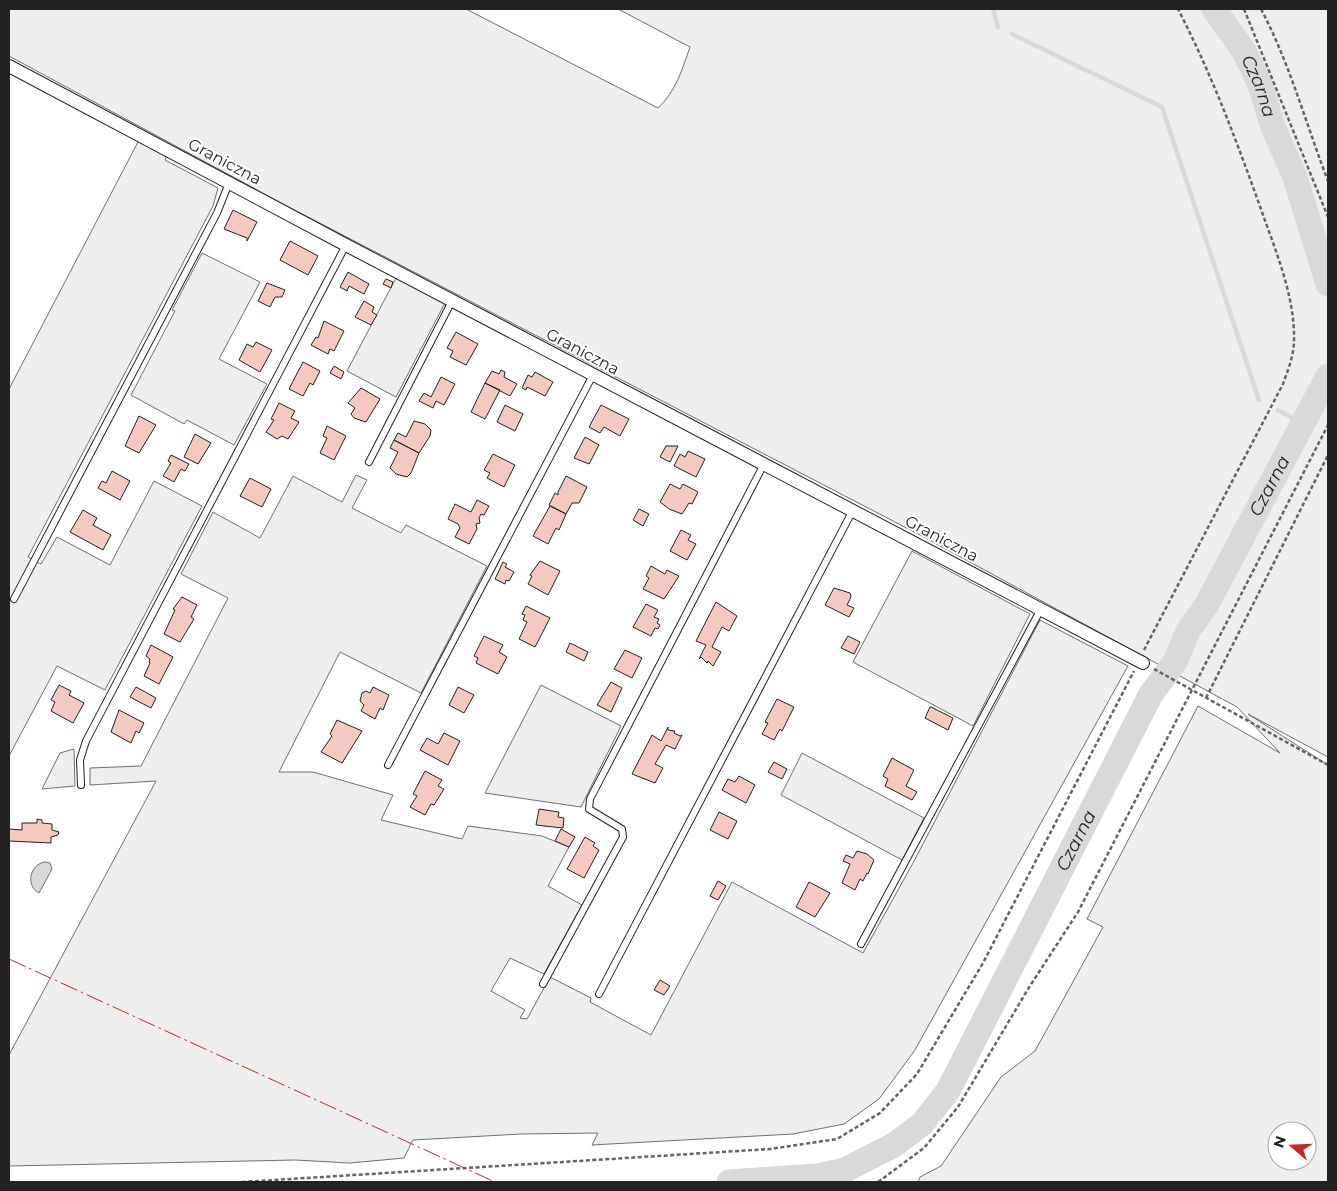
<svg xmlns="http://www.w3.org/2000/svg" width="1337" height="1191" viewBox="0 0 1337 1191" font-family="Montserrat,sans-serif">
  <style>
    .green { fill: #eee; stroke: #6f6f6f; fill-rule: evenodd }
    .water { fill: #d9d9d9; stroke: #6f6f6f }
    .lines { fill: none; stroke-linecap: round; stroke-linejoin: round }
    .stream { stroke: #d9d9d9; stroke-width: 4.5 }
    .river { stroke: #d9d9d9; stroke-width: 25 }
    .building { fill: #f3c9c0; stroke: #222 }
    .lane-casing { stroke: #222; stroke-width: 8 }
    .street-casing { stroke: #222; stroke-width: 14 }
    .path { stroke: #646464; stroke-width: 2.5; stroke-dasharray: 4 2.5; stroke-linecap: butt }
    .lane { stroke: #fff; stroke-width: 6 }
    .street { stroke: #fff; stroke-width: 12 }
    .power { stroke: #c62828; stroke-width: 1; stroke-dasharray: 18 4 2.5 4; stroke-linecap: butt }
    .labels { text-anchor: middle; stroke-width: 4; stroke-linejoin: round; paint-order: stroke }
    .street-label { font-size: 16px; fill: #222; stroke: #fff }
    .water-label { font-size: 18px; font-style: italic; fill: #222; stroke: #fff }
  </style>
  <rect width="100%" height="100%" fill="#fff"/>
  <path class="green" d="M9 9H466L658 108C676 91 682 70 690 47L618 9H1328V757L1248 714 1328 765V1182H918L920 1177 941 1166 1001 1077 1035 1051 1103 927 1087 919 1198 706 1280 753 1237 707 920 535 285 205 9 56ZM1277 1131H1307V1161H1277Z
    M139 140 167 155 165 160 218 188 213 206 28 557 41 564 57 537 110 565 154 481 202 506 105 690 57 666 9 756V389Z
    M202 253 260 282 219 359 267 384 234 445 187 420 184 424 131 395 175 311 172 310Z
    M396 278 445 303 396 397 347 371Z
    M356 475 367 480 352 508 401 533 406 525 487 566 421 693 340 652 279 772H313L393 795 381 820 462 839 468 826 542 836 569 847 548 886 582 905 544 974 510 958 491 991 525 1010 520 1018 527 1019 550 977 591 998 590 1002 651 1035 732 882 863 953 913 863 1040 620 1128 666 915 1050 879 1099 844 1124 793 1134 592 1145 598 1133 521 1134 413 1140 404 1158 350 1163 295 1160 9 1166V1055L156 781 90 785V768L141 766 228 598 181 574 213 512 260 538 293 476 342 502Z
    M912 551 1030 614 973 726 853 662Z
    M541 685 621 726 581 807 485 793Z
    M74 749 75 786 42 789 60 753Z
    M802 753 924 818 902 860 781 795Z"/>
  <path class="water" d="M45 862 50 863 52 869 39 893C25 886 30 864 45 862Z"/>
  <g class="lines">
    <path class="stream" d="M993 9 998 27
      M1012 34 1162 107 1259 400
      M1278 410 1302 423
      M817 1176 850 1182"/>
    <g class="river">
      <path id="s1" d="M1214 9 1244 51 1260 85 1273 127 1295 177 1328 284"/>
      <path id="s2" d="M729 1182 817 1176 845 1170 894 1145 922 1124 948 1091 1151 694 1175 662 1188 631 1206 606 1328 376"/>
    </g>
  </g>
  <path class="building" d="M233 210 257 222 247 241V238L224 229Z
    M290 241 318 256 308 275 280 260Z
    M348 272 369 284 364 294 349 286 347 291 340 287Z
    M386 279 393 282 391 288 383 284Z
    M267 283 285 290 282 297H275L270 307 258 301Z
    M364 301 374 307 372 312 377 315 371 325 355 317Z
    M324 321 344 331 334 351 330 349 328 354 311 345 316 337 318 338Z
    M456 332 478 344 466 365 450 357 453 351 447 348Z
    M256 342 272 350 260 372 239 360 247 344 253 347Z
    M303 362 320 371 313 385 310 383 303 396 289 389Z
    M334 366 344 372 341 379 330 373Z
    M501 370 505 372 504 377 517 384 510 396 485 383 492 371 499 374Z
    M535 372 553 382 545 396 527 387 526 390 522 388 528 375 532 377Z
    M441 377 455 384 444 405 436 401 433 408 419 401 424 393 431 397Z
    M485 383 500 390 485 419 471 412Z
    M361 388 380 399 366 422 354 418 351 414 355 408 348 403Z
    M279 403 295 411 291 418 299 422 288 439 282 436 277 439 266 432 274 420 271 419Z
    M505 405 523 414 515 431 497 422Z
    M601 405 629 419 620 436 604 427 600 433 589 427Z
    M139 416 156 425 139 453 125 446Z
    M414 421 425 424 431 430 430 436 419 453 394 440 398 433 406 437Z
    M327 426 346 436 334 460 320 453 327 438 323 436Z
    M195 434 211 443 198 464 184 457Z
    M585 437 599 445 589 464 574 458Z
    M394 440 419 453 411 473 407 477 396 474 390 468 398 452 390 448Z
    M666 446H678L670 462 660 457Z
    M688 451 705 459 696 477 674 466 680 454 685 457Z
    M493 454 515 465 504 487 487 478 490 473 484 470Z
    M171 455 189 464 185 471 181 469 174 482 163 476 171 463 168 461Z
    M112 471 130 481 120 500 98 488 102 481 106 483Z
    M566 476 587 487 579 503H572L566 514 549 505 555 493 558 495V492Z
    M250 478 271 489 262 507 240 496Z
    M670 484 680 489 683 484 698 492 692 504 689 503 682 514 669 509 660 502Z
    M477 500 489 506 484 515 481 514 479 518 480 523 476 524 477 529 469 544 455 537 460 528 458 524 448 519 455 504 471 512Z
    M550 506 566 514 559 530 556 528 548 544 533 536Z
    M639 509 649 514 643 526 633 520Z
    M83 510 97 518 93 525 111 535 103 550 70 532Z
    M681 530 691 535 688 540 696 544 687 560 670 551Z
    M540 561 560 571 548 595 528 584 532 576 530 575Z
    M503 562 507 564 505 567 514 572 509 581 506 580 505 584 495 579Z
    M651 566 665 574 667 570 679 576 664 599 643 589 649 578 646 576Z
    M834 588 850 593 851 597 847 605 854 608 849 617 825 605Z
    M182 597 197 605 191 617 194 619 180 642 164 634 175 610 173 609Z
    M716 602 737 616 729 631 722 627 712 647 721 652 713 666 708 661 707 663 701 657 699 659 706 645 696 641Z
    M646 604 658 610 654 617 659 619 657 623 660 625 658 629 655 628 651 636 633 627Z
    M526 606 550 618 535 647 519 639 527 622 523 620 525 615 522 614Z
    M484 636 503 645 499 652 507 657 498 674 476 663 478 658 474 656Z
    M848 636 860 642 854 654 841 648Z
    M570 643 588 652 584 661 566 652Z
    M151 645 173 657 159 684 144 676 150 663 149 662 150 659 146 656Z
    M625 650 642 658 632 678 614 669Z
    M611 682 622 688 611 712 597 705Z
    M59 685 71 691 69 695 84 703 73 723 51 711 55 702 51 700Z
    M136 687 156 698 151 708 130 697Z
    M373 687 389 695 383 710 380 708 375 719 361 711 364 705 360 701 362 693 366 691 370 693Z
    M458 687 474 695 464 713 449 705Z
    M777 699 794 707 782 731 780 729 774 740 762 734 768 723 765 722Z
    M930 707H931L953 718 948 730 925 718Z
    M119 710 144 723 139 733 136 731 131 743 111 732Z
    M337 720 362 731 342 763 321 752 332 736 330 734Z
    M668 727V730L675 731 674 733 680 736 682 735 675 749 666 745 655 764 663 768 655 783 632 774 652 735 661 741Z
    M444 733 460 741 448 765 420 750 427 738 438 744Z
    M892 758 914 770 906 786 917 792 912 800 885 786 888 779 883 776Z
    M774 762 787 769 782 779 768 772Z
    M425 771 442 780 438 786 444 789 434 805 431 804 425 815 410 807 417 796 413 794Z
    M739 776 755 785 746 803 722 790 728 779 735 782Z
    M539 809 559 812 558 817 564 818 563 828 536 825Z
    M719 812 737 821 728 839 710 830Z
    M37 819 42 820V823L52 824V830L59 832 58 835 51 837V843L9 841V829L22 830V823H37Z
    M561 829 575 837 569 847 555 841Z
    M585 837 595 843 593 846 599 850 584 878 567 869Z
    M857 851 867 854 874 860 868 874 867 873 863 881 860 879 855 890 842 883 850 864 843 861 846 855 853 858Z
    M718 881 726 886 718 900 710 896Z
    M809 882 830 893 815 917 796 907Z
    M660 980 670 986 664 995 654 990Z"/>
  <g class="lines">
    <defs>
      <path id="lane" d="M369 462 452 301
        M14 599 217 213 229 183
        M388 765 593 375
        M81 785 80 760 86 741 346 245
        M861 944 1041 609
        M543 984 623 837 622 829 589 809 590 799 764 464
        M599 994 853 510"/>
      <path id="street" d="M9 66 346 245 1143 663"/>
    </defs>
    <use href="#lane" class="lane-casing"/>
    <use href="#street" class="street-casing"/>
    <path class="path" d="M1244 9 1328 217
      M1261 9C1290 64 1306 124 1328 181
      M1144 650 1283 384C1288 370 1294 355 1294 340 1295 297 1276 252 1262 212 1237 142 1212 75 1178 9
      M1154 669 1328 765
      M1206 698 1328 455
      M242 1182 770 1149 837 1139 880 1113 917 1074 983 963 1134 671
      M878 1182 924 1148 958 1107 1028 989 1078 912 1328 425"/>
    <use href="#lane" class="lane"/>
    <use href="#street" class="street"/>
    <path class="power" d="M9 959 495 1182"/>
  </g>
  <g class="labels">
    <g class="street-label">
      <text transform="translate(225 161) rotate(28)" y="6">Graniczna</text>
      <text transform="translate(583 351) rotate(28)" y="6">Graniczna</text>
      <text transform="translate(942 538) rotate(28)" y="6">Graniczna</text>
    </g>
    <g class="water-label">
      <text dy="6" stroke="none"><textPath href="#s1" startOffset="90">Czarna</textPath></text>
      <text dy="6" stroke="none"><textPath href="#s2" startOffset="935">Czarna</textPath></text>
      <text dy="6" stroke="none"><textPath href="#s2" startOffset="530">Czarna</textPath></text>
    </g>
  </g>
  <rect width="1337" height="1191" fill="none" stroke="#222222" stroke-width="20"/>
  <g transform="translate(1292 1146) rotate(289)"><circle r="24" fill="#ffffff" stroke="#a7a7a7"/>
  <path d="M0-4L9 19L0 12L-9 19Z" fill="#c62828"/>
  <text y="-8" font-size="14" font-weight="bold" text-anchor="middle" fill="#222222">N</text>
  </g>
</svg>
